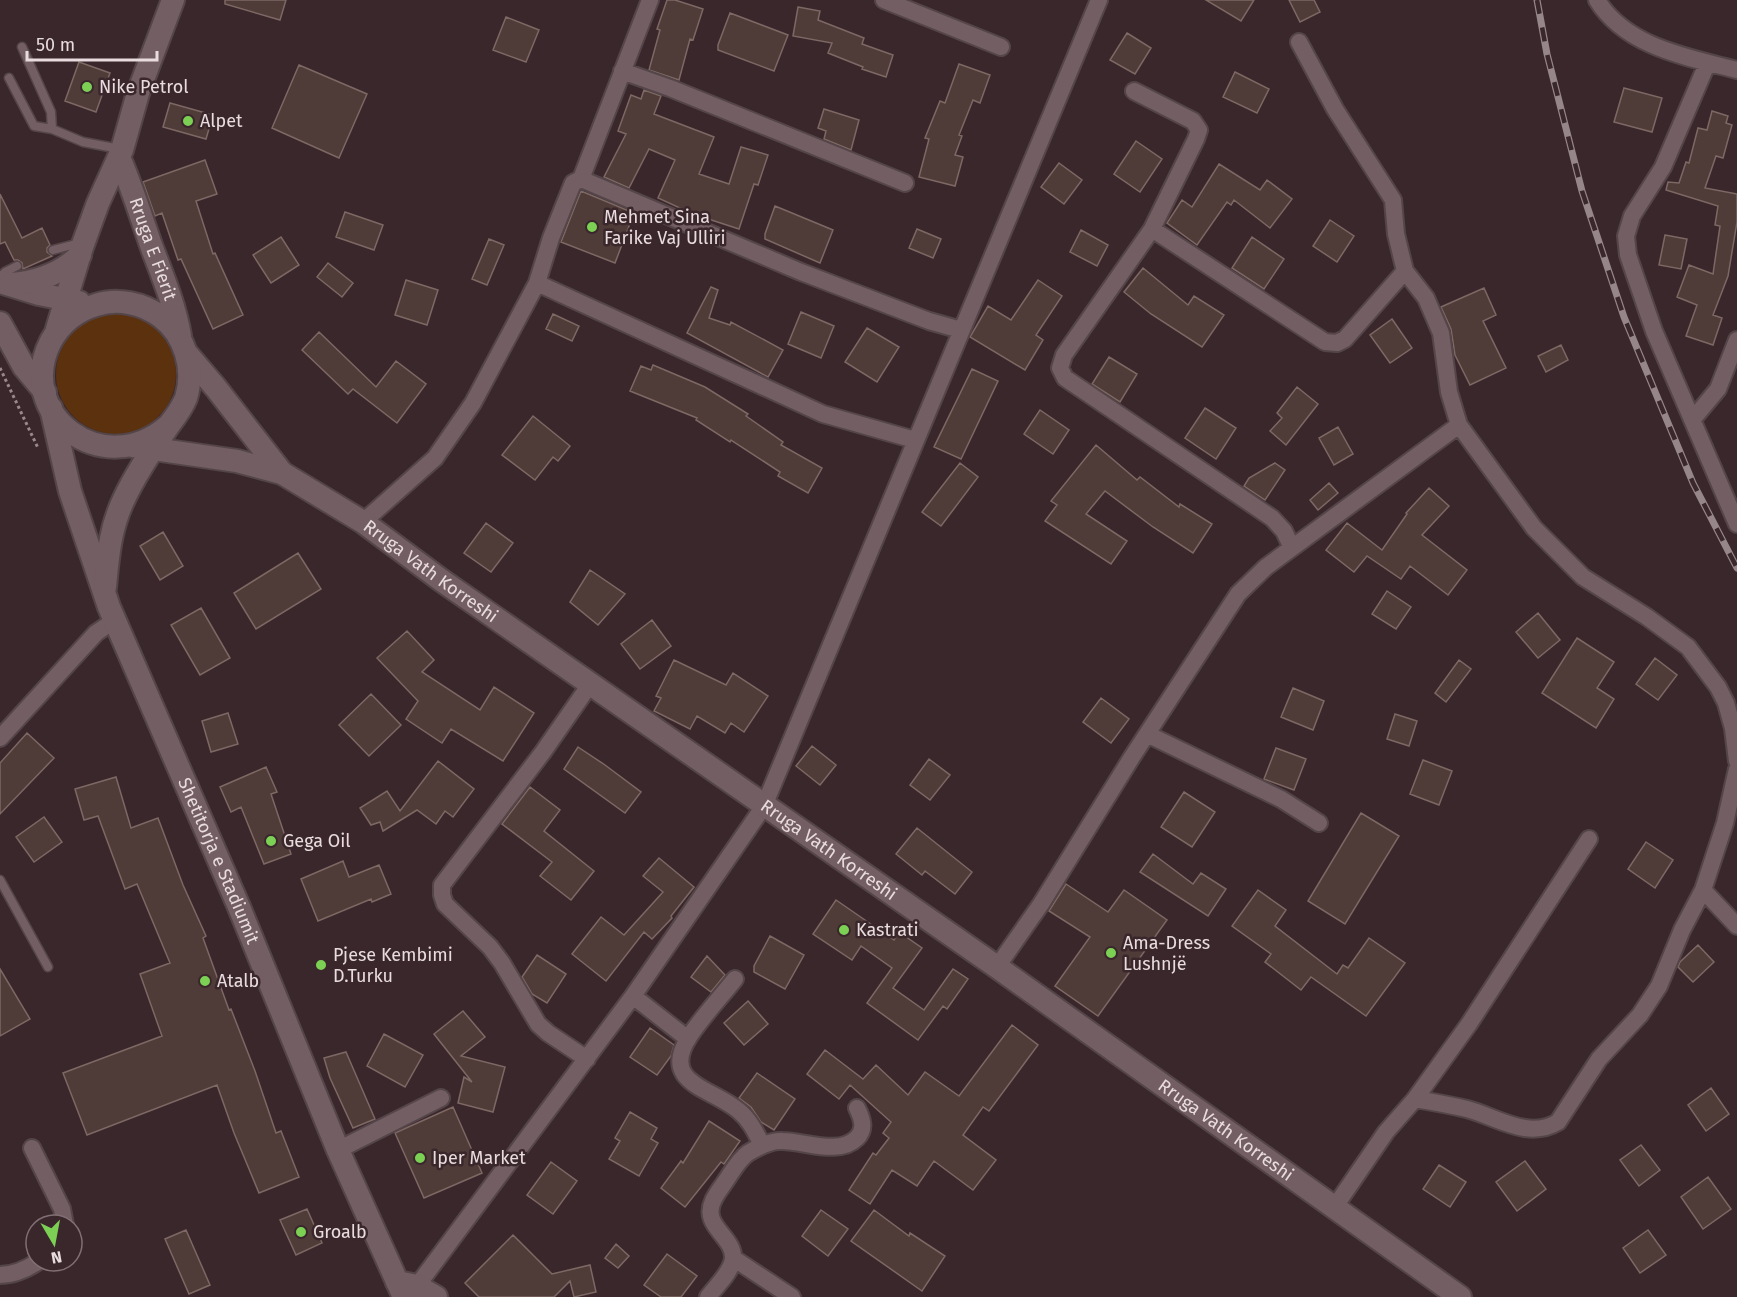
<svg xmlns="http://www.w3.org/2000/svg" width="1737" height="1297" viewBox="0 0 1737 1297" font-family="'Fira Sans',sans-serif">
  <style>
    .green { fill: #5b310e }
    .building { fill: #4f3b38; stroke: #7d6864; stroke-width: 1.5 }
    .lines { fill: none; stroke-linecap: round; stroke-linejoin: round }
    .lane-casing { stroke: #544549; stroke-width: 11 }
    .street-casing { stroke: #544549; stroke-width: 20 }
    .secondary-casing { stroke: #544549; stroke-width: 26 }
    .path { stroke: #99898d; stroke-width: 3; stroke-dasharray: 3 3; stroke-linecap: butt }
    .lane { stroke: #735e63; stroke-width: 8 }
    .street { stroke: #735e63; stroke-width: 16 }
    .secondary { stroke: #735e63; stroke-width: 22 }
    .rail-casing { stroke: #96868a; stroke-width: 7 }
    .rail { stroke: #3a272c; stroke-width: 4.5; stroke-dasharray: 14; stroke-linecap: butt }
    .poi-dot { fill: #7cd155; stroke: #3a272c; stroke-width: 2 }
    .labels { text-anchor: middle; stroke-width: 5; stroke-linejoin: round; paint-order: stroke }
    .poi-label { font-size: 18px; fill: #e9dcdf; stroke: #3a272c; text-anchor: start }
    .street-label { font-size: 18px; fill: #e9dcdf; stroke: #3a272c }
  </style>
  <rect width="100%" height="100%" fill="#3a272c"/>
  <path class="green" d="M56 374a60 60 0 1 1 120 0a60 60 0 1 1-120 0Z"/>
  <path class="building" d="M225 0H286L280 20 225 4Z
    M667 0H675L703 9 693 40 690 39 679 80 649 70 660 30 657 29Z
    M1206 0H1254L1241 21Z
    M1289 0H1314L1320 12 1300 22Z
    M798 7 820 11 818 20 864 38 862 44 893 55 886 77 862 69 863 67 828 53 832 43 793 36Z
    M730 13 788 35 774 71 718 50V45Z
    M506 17 539 30 526 62 493 50Z
    M1127 33 1151 48 1135 74 1110 60Z
    M79 62 110 73 96 112 65 101Z
    M959 64 990 75 980 103 973 100 959 135 962 136 955 155 963 157 955 186 919 177 929 139 925 138 940 101 945 103Z
    M299 65 367 94 339 158 272 128Z
    M1235 72 1269 89 1257 113 1223 97Z
    M1624 88 1662 98 1652 132 1614 122Z
    M644 90 661 96 654 114 714 137 699 174 729 184 741 147 768 155 758 185 754 184 739 229 693 214 658 198 675 160 649 149 629 188 604 177 626 134 618 131 631 95 641 99Z
    M170 103 213 115 206 139 163 127Z
    M824 109 859 120 851 150 824 139 826 131 818 128Z
    M1712 111 1728 116 1726 123 1732 125 1723 158 1716 156 1705 188 1737 194V222L1728 276 1713 315 1722 318 1713 345 1686 336 1697 305 1677 297 1689 265 1713 274 1720 226 1715 225 1718 206 1666 190 1668 182 1679 183 1686 162 1689 163 1698 128 1707 130Z
    M1136 141 1162 159 1140 192 1114 174Z
    M205 160 217 194 196 201 213 254 215 253 243 315 213 329 181 259 178 260 162 213 155 216 143 182Z
    M1059 163 1082 180 1064 204 1041 187Z
    M1219 164 1260 190 1267 180 1292 199 1270 228 1234 200 1231 205 1227 202 1197 245 1167 223 1182 200 1192 207Z
    M581 191 634 213 615 263 561 242Z
    M0 194 22 238 42 228 50 245 47 248V252L52 256 23 269 22 263 18 260H14L5 242 0 244Z
    M775 206 833 230 820 263 765 239V234Z
    M345 212 383 225 374 250 336 237Z
    M1330 220 1354 236 1337 262 1313 246Z
    M917 229 941 239 933 258 909 248Z
    M1081 230 1108 245 1097 266 1070 252Z
    M1665 235 1687 239 1681 269 1659 265Z
    M281 237 299 265 271 283 253 255Z
    M1252 237 1284 259 1264 289 1232 268Z
    M489 239 504 245 487 285 472 279Z
    M328 263 353 283 342 297 317 277Z
    M1143 268 1188 305 1194 296 1224 315 1202 347 1151 314 1124 292Z
    M406 280 438 290 427 325 395 315Z
    M1038 280 1062 296 1036 335 1043 340 1025 370 970 337 988 306 1011 320Z
    M711 287 718 290 709 318 730 325 731 322 783 350 768 377 687 333Z
    M1484 288 1496 315 1483 321 1506 368 1470 385 1455 355 1451 329 1441 307Z
    M801 312 834 326 821 358 788 344Z
    M553 314 579 326 572 341 546 329Z
    M1392 319 1412 348 1390 363 1370 335Z
    M867 328 899 347 877 382 845 362Z
    M319 332 376 387 396 361 426 384 397 423 353 389 348 394 302 350Z
    M1561 345 1568 360 1546 372 1538 356Z
    M1109 357 1137 374 1120 402 1092 384Z
    M653 365 705 387 748 414 746 416 783 442 781 445 822 468 808 493 778 476 780 472 731 440 730 442 696 420 697 418 630 391 641 366 651 370Z
    M972 369 998 381 961 459 934 447Z
    M1297 387 1318 404 1286 445 1270 431 1282 418 1277 413Z
    M1205 408 1236 428 1216 459 1185 438Z
    M1040 410 1069 430 1053 454 1024 434Z
    M533 416 570 446 558 461 553 457 535 480 502 455Z
    M1338 427 1353 454 1334 465 1319 438Z
    M1096 445 1137 480 1140 477 1179 507 1180 504 1212 524 1193 553 1153 527 1105 491 1086 514 1127 541 1111 564 1045 521 1057 505 1051 501Z
    M960 463 978 477 941 526 922 512Z
    M1275 463 1285 470 1265 500 1244 486 1249 478Z
    M1329 483 1338 493 1318 510 1310 500Z
    M1429 488 1449 506 1422 535 1467 570 1448 595 1410 566 1401 579 1367 556 1354 572 1326 550 1347 523 1382 550 1407 514 1406 513Z
    M486 523 513 543 491 572 464 553Z
    M163 532 183 566 160 580 140 546Z
    M298 553 321 589 256 629 234 593Z
    M590 570 625 594 598 625 570 602Z
    M1387 591 1411 607 1396 629 1372 614Z
    M201 608 230 658 200 675 171 625Z
    M1538 613 1560 640 1538 658 1516 632Z
    M652 620 671 646 640 669 621 644Z
    M407 631 434 660 422 672 480 710 494 687 534 713 503 761 451 729 442 743 406 719 418 701 377 658Z
    M1577 638 1614 662 1597 688 1614 699 1596 728 1542 693Z
    M1655 658 1677 675 1658 700 1636 684Z
    M674 660 726 685 733 673 768 696 744 732 731 723 725 733 697 716 690 729 654 711 661 698 656 696Z
    M1459 660 1471 669 1446 702 1435 693Z
    M1293 688 1324 701 1313 730 1281 717Z
    M371 694 401 725 369 756 339 725Z
    M1101 698 1129 719 1111 743 1083 722Z
    M228 713 238 744 211 752 202 721Z
    M1395 714 1417 721 1409 746 1387 739Z
    M27 733 54 758 0 814V763Z
    M812 746 836 765 820 785 796 766Z
    M578 747 605 765 641 792 625 813 564 769Z
    M1276 748 1306 759 1294 790 1264 779Z
    M929 759 950 775 930 800 910 785Z
    M1423 760 1452 771 1439 805 1410 794Z
    M438 761 474 789 453 817 445 811 436 824 417 810 383 831 380 822 371 825 360 808 387 791 400 811Z
    M266 767 277 792 271 794 291 854 264 864 241 807 231 812 220 787Z
    M116 777 131 828 158 818 183 885 206 936 203 938 229 1010 231 1009 255 1071 276 1133 281 1131 299 1177 259 1193 234 1133 217 1085 87 1135 63 1073 162 1036 140 974 170 963 137 884 125 889 98 816 84 820 75 789Z
    M530 787 560 810 544 831 594 871 571 900 540 876 552 862 502 824Z
    M1184 792 1215 812 1192 847 1161 827Z
    M1361 813 1399 836 1345 924 1308 901Z
    M44 817 62 842 34 862 16 837Z
    M917 828 972 872 955 894 925 871 922 875 896 854Z
    M1646 842 1673 860 1655 888 1628 869Z
    M1153 854 1193 884 1201 873 1226 889 1208 916 1140 872Z
    M659 858 694 887 671 916 672 918 652 939 644 932 606 981 572 954 601 917 624 935 663 892 643 876Z
    M343 861 349 877 379 865 391 894 372 902 371 899 318 921 301 879Z
    M1066 884 1108 912 1124 890 1167 920 1098 1016 1055 986 1090 937 1049 911Z
    M1258 890 1286 910 1275 926 1337 974 1343 965 1348 968 1369 938 1405 963 1366 1016 1311 977 1301 990 1265 962 1271 954 1232 926Z
    M836 900 894 940 899 932 922 948 893 988 924 1010 953 969 968 979 947 1009 943 1006 918 1040 867 1003 892 968 861 946 852 960 813 934Z
    M770 936 804 955 785 989 754 972V966Z
    M1698 945 1714 962 1693 982 1678 967 1680 962Z
    M537 955 566 974 547 1003 532 994 522 977Z
    M707 956 725 975 711 992 691 977Z
    M0 969 30 1019 0 1036Z
    M748 1001 768 1024 744 1045 724 1023Z
    M463 1011 485 1037 461 1056 505 1067 493 1112 458 1103 464 1077 472 1082 434 1034Z
    M1012 1025 1038 1045 989 1111 983 1107 963 1135 996 1160 973 1190 934 1161 917 1186 892 1170 870 1204 849 1190 873 1153 876 1155 889 1138 883 1133 891 1122 850 1085 839 1099 807 1074 825 1050 863 1079 876 1065 908 1095 925 1072 959 1096Z
    M650 1028 674 1045 671 1056 657 1075 630 1057Z
    M384 1034 423 1055 405 1087 367 1066Z
    M346 1052 375 1119 353 1128 330 1078 324 1058Z
    M757 1073 795 1099 774 1130 761 1122 751 1107 739 1098Z
    M1711 1088 1729 1114 1706 1131 1688 1105Z
    M453 1107 482 1173 424 1198 395 1133Z
    M630 1112 657 1128 651 1139 658 1143 639 1176 609 1159 620 1141 615 1138Z
    M709 1121 740 1141 724 1164 721 1162 685 1207 661 1188 681 1161 683 1163Z
    M1641 1145 1660 1170 1639 1186 1620 1160Z
    M1525 1161 1546 1189 1517 1211 1496 1182Z
    M551 1162 577 1181 553 1214 527 1195Z
    M1439 1165 1466 1182 1450 1207 1423 1189Z
    M1708 1177 1731 1209 1703 1229 1681 1197Z
    M307 1209 322 1243 296 1255 280 1220Z
    M821 1210 848 1229 828 1256 802 1236Z
    M874 1210 909 1236 910 1233 945 1256 922 1291 851 1241Z
    M186 1230 210 1285 189 1294 165 1239Z
    M1648 1230 1666 1255 1640 1273 1623 1248Z
    M513 1235 552 1274 590 1265 596 1292 574 1297 570 1281 554 1297H479L465 1283Z
    M616 1244 629 1256 618 1268 605 1258Z
    M667 1254 697 1276 681 1297H661L644 1285Z"/>
  <g class="lines">
    <defs>
      <path id="lane" d="M22 47 51 112 52 129
        M9 78 34 126 52 129 83 142 120 149
        M53 250 72 245 82 247
        M2 282 5 272 17 266
        M0 880 48 967"/>
      <path id="street" d="M884 0 1001 47
        M1597 0C1626 47 1687 57 1737 70
        M1299 42 1335 109 1393 200 1396 234 1405 271 1426 298 1441 333 1449 392 1459 425 1534 528 1583 577 1647 617 1688 647 1718 687 1726 703 1733 728 1737 761
        M1707 64 1663 167 1632 216 1626 236 1628 255 1654 331 1737 524
        M622 71 670 88 905 183
        M1134 91 1193 121 1199 130 1196 139 1152 229 1064 355 1060 368 1065 378 1272 518 1284 531 1292 548
        M581 179 801 272 929 321 961 330
        M1152 229 1325 342 1337 343 1345 339 1405 271
        M537 283 823 414 915 440
        M1693 419 1718 389 1737 340
        M363 522 435 458 473 403 537 283 551 238 573 183 581 179 650 0
        M1147 734 1281 799 1319 823
        M0 738 96 633 115 620
        M1703 890 1737 926
        M997 967 1041 904 1132 757 1238 594 1266 567 1459 425
        M735 979C720 998 702 1017 689 1037 659 1084 713 1088 739 1111 750 1120 756 1133 762 1145
        M633 996 688 1039
        M587 1059 548 1033 538 1024 502 963 490 947 445 904 442 895V885L543 752 591 683
        M1415 1099C1433 1102 1450 1105 1467 1109 1497 1117 1528 1140 1558 1122L1599 1059 1640 1015 1659 986 1682 930 1703 890 1725 823 1737 769
        M32 1148 62 1209 65 1225
        M338 1150 441 1098
        M1334 1208 1386 1132 1415 1099 1469 1024 1589 839
        M733 1258 792 1297
        M0 1275C14 1275 27 1269 39 1261
        M417 1286 633 996 764 806 1099 0
        M708 1297C716 1286 731 1273 733 1259 735 1237 701 1226 713 1201 716 1194 721 1188 725 1182 732 1172 738 1160 748 1153 758 1147 771 1140 782 1141 805 1141 839 1156 857 1138 866 1129 862 1118 857 1108"/>
      <g id="secondary">
        <path id="s1" d="M119 157C132 187 141 217 152 248 163 277 175 306 180 336"/>
        <path d="M0 282 39 294 79 302"/>
        <path d="M11 284C37 282 61 274 80 255"/>
        <path d="M0 323 24 367 45 392"/>
        <path d="M57 329 82 247 98 203 122 150 138 93 173 0"/>
        <path d="M187 354 216 388 282 473"/>
        <path id="s2" d="M51 408 70 491 109 607 239 907 338 1150 404 1297"/>
        <path id="s3" d="M133 446 237 461 282 473 363 522 441 580 997 967 1460 1297"/>
        <path d="M105 587C108 555 110 528 124 499 136 473 153 448 169 425 176 416 182 408 186 398 195 369 185 335 161 317 143 303 117 298 96 305 76 311 61 323 51 341 13 414 103 483 169 425"/>
        <path d="M397 1282 417 1286 436 1297"/>
      </g>
    </defs>
    <use href="#lane" class="lane-casing"/>
    <use href="#street" class="street-casing"/>
    <use href="#secondary" class="secondary-casing"/>
    <path class="path" d="M0 368 38 448"/>
    <use href="#lane" class="lane"/>
    <use href="#street" class="street"/>
    <use href="#secondary" class="secondary"/>
    <defs>
      <path id="rail" d="M1537 0 1547 54 1582 191 1624 317 1693 483 1737 568"/>
    </defs>
    <use href="#rail" class="rail-casing"/>
    <use href="#rail" class="rail"/>
  </g>
  <g class="poi-dot">
    <circle cx="87" cy="87" r="6"/>
    <circle cx="188" cy="121" r="6"/>
    <circle cx="592" cy="227" r="6"/>
    <circle cx="271" cy="841" r="6"/>
    <circle cx="844" cy="930" r="6"/>
    <circle cx="1111" cy="953" r="6"/>
    <circle cx="321" cy="965" r="6"/>
    <circle cx="205" cy="981" r="6"/>
    <circle cx="420" cy="1158" r="6"/>
    <circle cx="301" cy="1232" r="6"/>
  </g>
  <g class="labels">
    <g class="poi-label">
      <text x="99" y="93">Nike Petrol</text>
      <text x="200" y="127">Alpet</text>
      <text x="604" y="223">Mehmet Sina<tspan x="604" dy="21">Farike Vaj Ulliri</tspan></text>
      <text x="283" y="847">Gega Oil</text>
      <text x="856" y="936">Kastrati</text>
      <text x="1123" y="949">Ama-Dress<tspan x="1123" dy="21">Lushnjë</tspan></text>
      <text x="333" y="961">Pjese Kembimi<tspan x="333" dy="21">D.Turku</tspan></text>
      <text x="217" y="987">Atalb</text>
      <text x="432" y="1164">Iper Market</text>
      <text x="313" y="1238">Groalb</text>
    </g>
    <g class="street-label">
      <text dy="6" stroke="none"><textPath href="#s1" startOffset="98">Rruga E Fierit</textPath></text>
      <text dy="6" stroke="none"><textPath href="#s3" startOffset="330">Rruga Vath Korreshi</textPath></text>
      <text dy="6" stroke="none"><textPath href="#s3" startOffset="816">Rruga Vath Korreshi</textPath></text>
      <text dy="6" stroke="none"><textPath href="#s2" startOffset="484">Shetitorja e Stadiumit</textPath></text>
      <text dy="6" stroke="none"><textPath href="#s3" startOffset="1302">Rruga Vath Korreshi</textPath></text>
    </g>
  </g>
  <g transform="translate(54 1243) rotate(170)"><circle r="28" fill="#3a272c" stroke="#806f74" stroke-width="1.5"/>
  <path d="M0-4.5L10 22L0 15L-10 22Z" fill="#7cd155"/>
  <text y="-9" font-size="16" font-weight="bold" text-anchor="middle" fill="#e9dcdf">N</text>
  </g>
  <path d="M27 51v9h130v-9" fill="none" stroke="#e9dcdf" stroke-width="3"/>
  <text x="36" y="51" font-size="18" fill="#e9dcdf" stroke="#3a272c" stroke-width="4.5" paint-order="stroke">50 m</text>
</svg>
